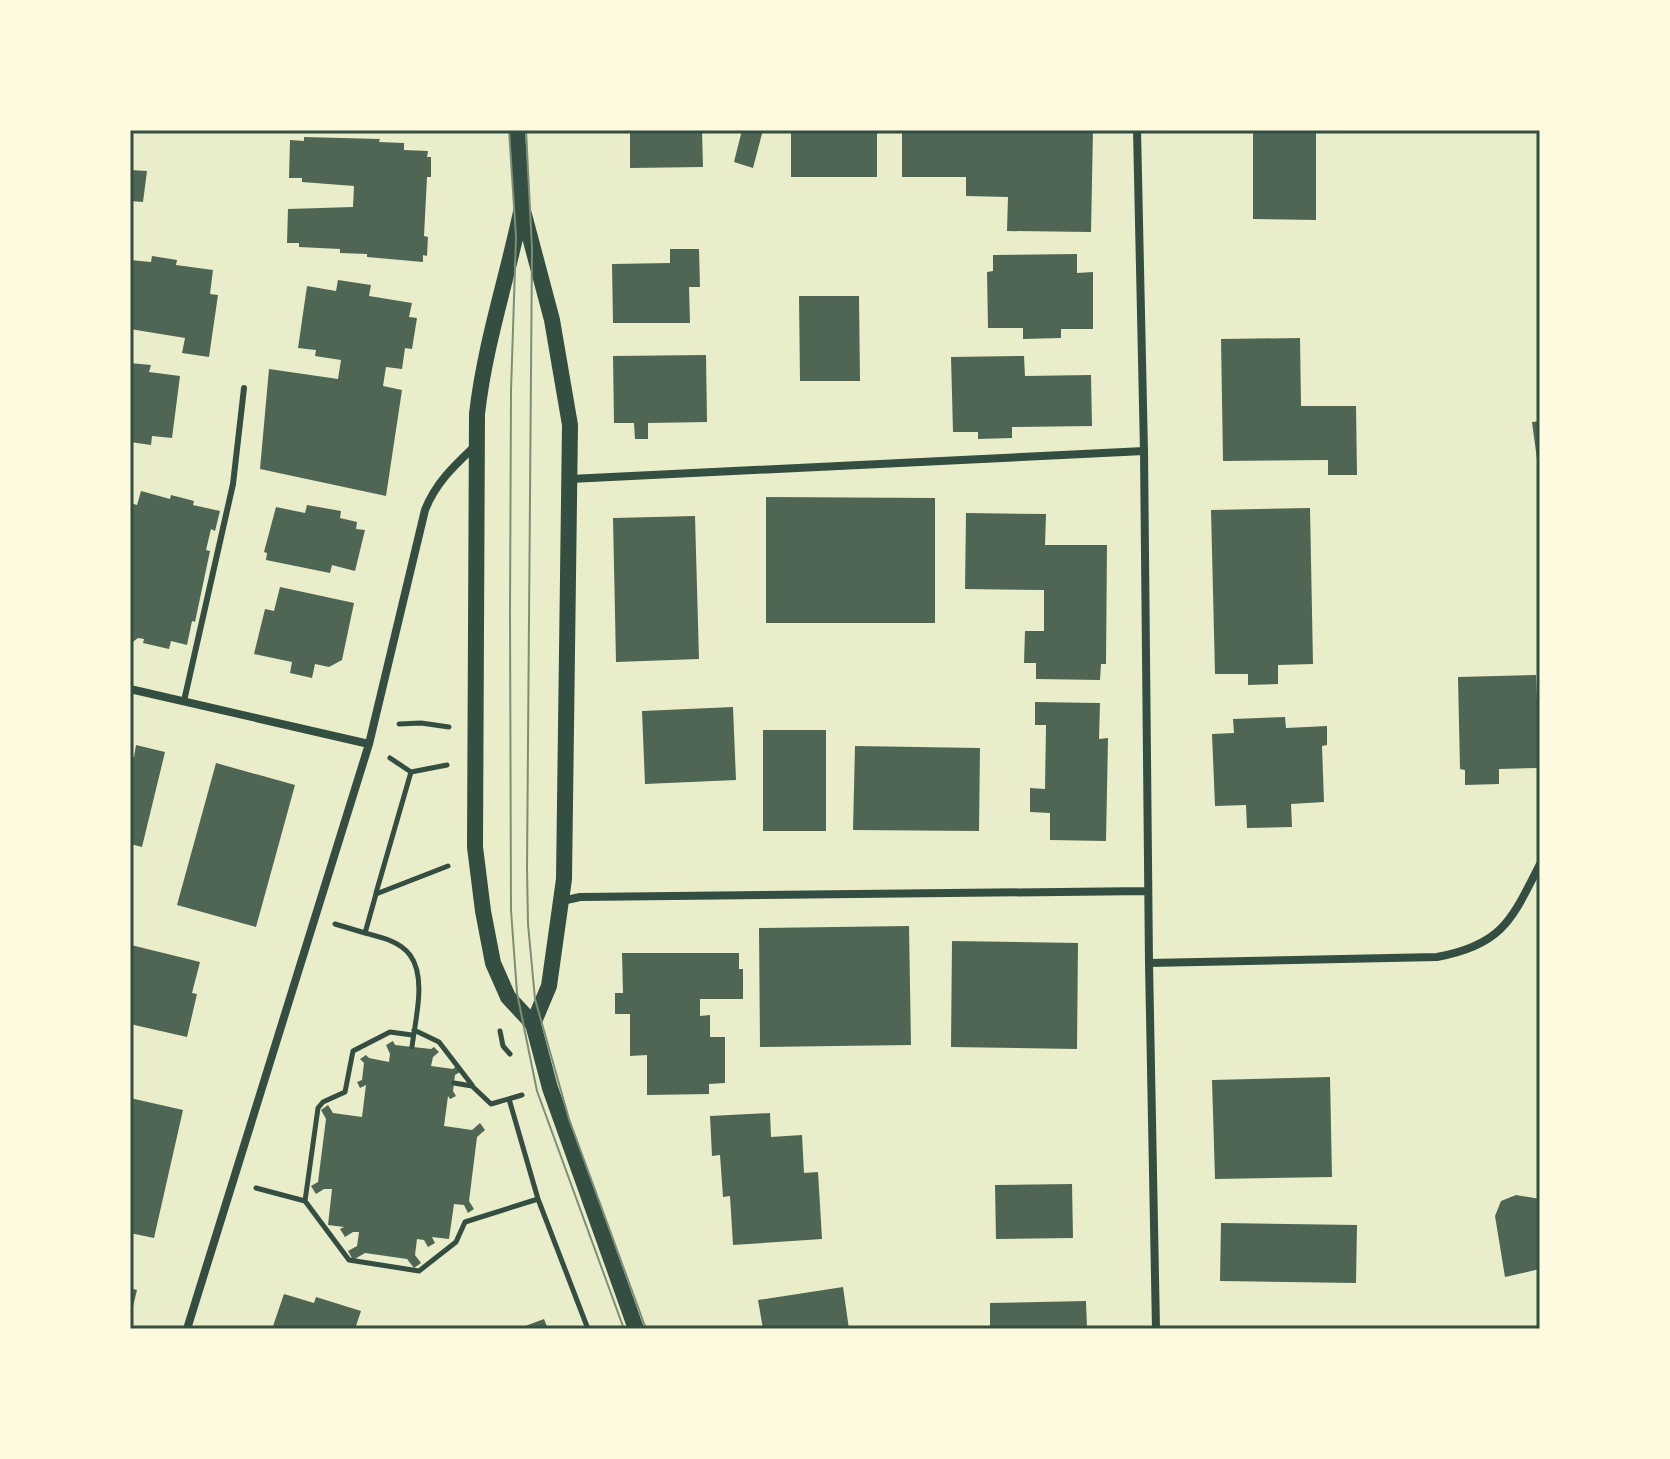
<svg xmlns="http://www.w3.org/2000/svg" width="1670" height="1459" viewBox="0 0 1670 1459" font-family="Lato,sans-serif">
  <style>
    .building { fill: #4f6655 }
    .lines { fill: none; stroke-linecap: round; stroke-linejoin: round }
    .path { stroke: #344e41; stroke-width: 5 }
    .service { stroke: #344e41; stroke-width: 6 }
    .minor { stroke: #344e41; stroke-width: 8 }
    .secondary { stroke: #344e41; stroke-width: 16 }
    .tram { stroke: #7c8e77; stroke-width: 2 }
    .neatline { fill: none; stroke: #344e41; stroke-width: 3 }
  </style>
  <rect width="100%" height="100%" fill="#e9edc9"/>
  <path class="building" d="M630 130H702L703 167 630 168Z
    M742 130H763L753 168 734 162Z
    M791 130H877V177H791Z
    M902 130H1093L1091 232 1007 231 1008 197 966 196V177H902Z
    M1253 130H1316V220L1253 219Z
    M304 137 380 139 379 142 404 143V150L428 151 427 157H431V177H427L424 236 428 237 427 256 423 255V262L367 257V254L340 253V249L299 247V243H287L288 209 353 207 354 186 302 182V178H289L290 140 304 141Z
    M130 170 147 171 143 202 130 201Z
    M670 249H699L700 287H689L690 323H613L612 264 670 263Z
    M1077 254V273L1093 272V329H1061V338L1023 339V328H988L987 272 993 271V255Z
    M152 256 177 260 176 265 213 270 210 294 218 295 209 357 182 353 185 338 130 329V260L151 262Z
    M338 280 371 285 369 296 412 303 409 317 417 318 412 349 405 348 402 369 386 367 383 386 402 390 386 496 260 469 269 369 338 379 341 360 315 356 316 350 298 348 307 286 336 291Z
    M799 296H859L860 381H800Z
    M1300 338 1301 406H1356L1357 475H1328V460L1223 461 1221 339Z
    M706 355 707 422 648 423V439H635L634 423H614L613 356Z
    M1024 356 1025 376 1091 375 1092 426 1012 427V438L978 439V432H953L951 357Z
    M130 363 151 365 149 372 180 376 172 438 152 436 151 445 130 442Z
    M1540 421V467H1538L1532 422Z
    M141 491 170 499 171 495 194 501 193 505 220 511 215 531 211 529 206 550 210 551 195 622 192 621 187 645 171 641 169 649 143 643 144 639 138 638 130 644V503L137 505Z
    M766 497 935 498V623H766Z
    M307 505 341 511 340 518 357 522 356 529 365 530 355 571 332 565 330 573 266 560 267 553 264 552 276 507 305 513Z
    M1310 508 1313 664 1278 665V684L1248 685V674H1215L1211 510Z
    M966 513 1046 514 1045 545H1107L1106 664H1101L1100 680 1036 679V663H1024L1025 631H1044V590L965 589Z
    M695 516 699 659 616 662 613 518Z
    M280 587 354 603 342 660 329 667 315 664 312 678 290 673 292 662 254 654 265 609 274 611Z
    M1536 675 1537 702H1540L1538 768 1499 769V784L1465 785V770L1460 769 1458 677Z
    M1035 702 1100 703 1099 739 1108 738 1106 841 1050 840V813L1030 812V788L1045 789 1046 725H1035Z
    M733 707 736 780 645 784 642 711Z
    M1285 717 1286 728 1327 726V745L1322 746 1324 802 1291 804 1292 827 1247 828 1246 805 1215 806 1212 734 1234 733 1233 719Z
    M763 730H826V831H763Z
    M136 745 165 752 142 847 130 844V756L134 757Z
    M855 746 980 748 979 831 853 830Z
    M216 763 295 785 256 927 177 905Z
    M909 926 911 1045 760 1047 759 928Z
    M952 941 1078 943 1077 1049 951 1047Z
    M131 945 200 962 192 993 197 994 187 1037 130 1024Z
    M622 953H739V969H743V999H700V1016L710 1015V1037H725V1083L709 1084V1094L647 1095V1055L630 1056V1014H615V993H623Z
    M393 1041 395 1045 431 1049 434 1047 439 1052 433 1057 431 1066 453 1069 456 1066 460 1072 455 1075 453 1091 456 1096 450 1099 448 1096 444 1126 472 1130 480 1123 485 1130 477 1137 469 1201 474 1209 468 1213 464 1205 454 1204 449 1239 432 1237 435 1243 428 1247 424 1240 417 1239 415 1255 421 1263 414 1268 407 1259 365 1253 353 1260 348 1251 357 1246 359 1232H353L345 1237 340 1229 344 1227 328 1225 332 1189H324L316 1194 311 1186 318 1182 326 1119 321 1110 328 1105 333 1113 362 1117 366 1085 360 1088 357 1082 362 1080 364 1063 360 1059 366 1055 369 1058 389 1062 390 1054 386 1045Z
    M1330 1077 1332 1177 1215 1179 1212 1080Z
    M130 1098 183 1110 154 1238 130 1233Z
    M770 1113 771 1137 802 1135 804 1173 818 1172 822 1239 733 1245 730 1196 723 1197 720 1155 712 1156 710 1116Z
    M1072 1184 1073 1238 996 1239 995 1185Z
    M1516 1195 1540 1199V1269L1505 1277 1495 1216 1501 1201Z
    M1221 1223 1357 1225 1356 1283 1220 1281Z
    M843 1287 849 1329H763L758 1300Z
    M130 1288 137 1290 131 1315 130 1314Z
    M284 1294 314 1303 316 1297 361 1311 355 1329H272Z
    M1086 1301 1087 1329H990V1303Z
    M544 1319 548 1329H517Z"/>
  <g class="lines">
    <path class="path" d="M399 724 421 723 449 727
      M390 758 411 772 447 765
      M376 893 411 772
      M335 924 365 933
      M414 1030 439 1042 472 1085
      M500 1031 503 1046 510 1054
      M412 1047C415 1020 427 978 410 955 400 941 380 937 365 933L376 894 448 866
      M454 1083 472 1086 491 1104 522 1095
      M509 1099 538 1199
      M256 1188 305 1201 349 1260 419 1271 456 1242 465 1222 538 1199 588 1329
      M305 1201 318 1108 323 1102 345 1092 353 1051 390 1032 412 1035"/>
    <path class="service" d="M184 701 233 484 244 388"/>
    <path class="minor" d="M1137 130 1144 451 1149 963 1156 1329
      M570 479 1144 451
      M130 689 369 744
      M562 901 580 897 1148 891
      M1149 963 1437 957C1503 945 1512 919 1540 864
      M187 1329 369 744 425 510C436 482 455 465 476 445"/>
    <path class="secondary" d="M517 130 522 207 552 320 570 425 564 879 549 986 533 1024
      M522 207C508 276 485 343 477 414L475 847 483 911 493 963 508 997 533 1024 550 1088 636 1329"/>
    <path class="tram" d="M509 130 516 237 511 391 510 614 511 910 517 993 537 1091 624 1329
      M526 130 532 249 527 868 528 924 535 999 569 1119 646 1329"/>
  </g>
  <rect width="1670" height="1459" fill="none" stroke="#fefae0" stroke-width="264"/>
  <rect x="132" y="132" width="1406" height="1195" class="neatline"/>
</svg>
